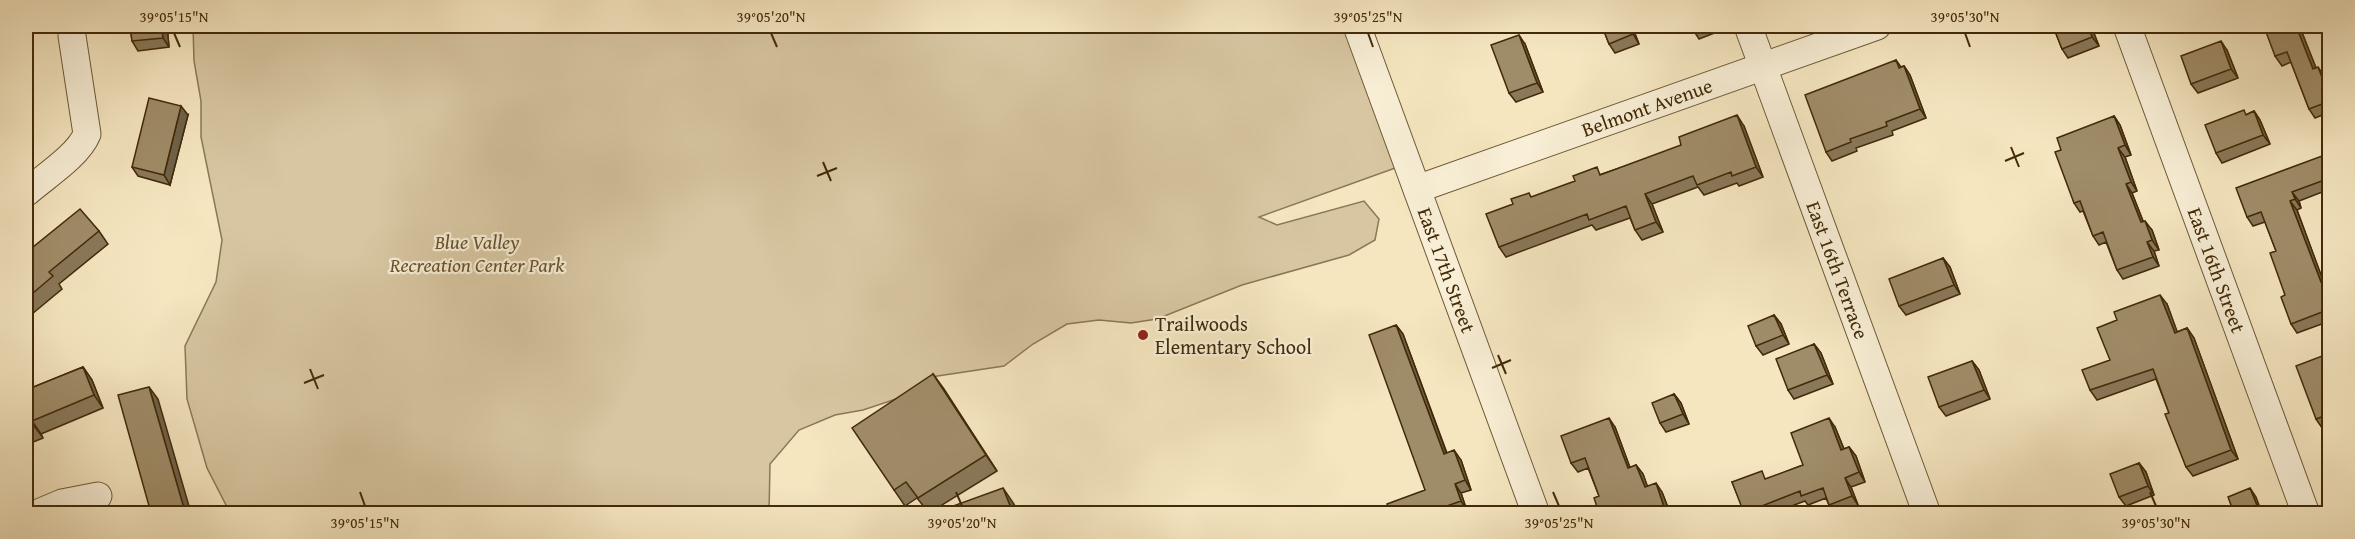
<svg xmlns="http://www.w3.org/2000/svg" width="2355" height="539" viewBox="0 0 2355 539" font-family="'Gentium Book Plus',serif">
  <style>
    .green { fill: #d7c6a1; stroke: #8c7854; stroke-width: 1.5 }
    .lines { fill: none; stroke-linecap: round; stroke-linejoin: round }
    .minor-casing { stroke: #6f5936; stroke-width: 29 }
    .minor { stroke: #f8efd6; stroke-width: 27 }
    .wall { fill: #897859; stroke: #422a08; stroke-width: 1.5 }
    .shaded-wall { fill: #6f6249; stroke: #422a08; stroke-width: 1.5 }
    .building { fill: #9f8c68; stroke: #422a08; stroke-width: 1.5 }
    .ticks { fill: none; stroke: #422a08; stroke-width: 2 }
    .poi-dot { fill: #8f2418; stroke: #f8efd6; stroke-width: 2 }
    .labels { text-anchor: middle; stroke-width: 4.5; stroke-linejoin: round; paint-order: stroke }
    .street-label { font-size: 20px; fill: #422a08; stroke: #f8efd6 }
    .park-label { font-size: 20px; font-style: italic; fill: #67512e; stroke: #f8efd6 }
    .poi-label { font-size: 20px; fill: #422a08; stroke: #f8efd6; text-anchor: start }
    .neatline { fill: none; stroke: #422a08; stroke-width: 2 }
    .ticks-label { font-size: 15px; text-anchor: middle; fill: #422a08 }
  </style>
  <rect width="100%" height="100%" fill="#f5e6c0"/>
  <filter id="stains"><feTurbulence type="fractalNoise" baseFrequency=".00333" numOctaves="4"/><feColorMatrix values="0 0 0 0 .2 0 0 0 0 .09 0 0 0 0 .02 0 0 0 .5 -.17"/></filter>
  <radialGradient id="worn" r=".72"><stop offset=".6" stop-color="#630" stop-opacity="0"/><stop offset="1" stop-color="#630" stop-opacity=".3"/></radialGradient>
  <path class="green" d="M193 26H1345L1398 167 1259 217 1277 225 1364 201 1379 219 1375 240 1349 255 1242 285 1157 319 1131 323 1099 320 1067 324 1033 344 1004 366 931 377 899 398 863 410 835 415 799 430 770 464 769 513H227V507L207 468 187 399 185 346 216 282 222 240 201 137V101L194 61Z"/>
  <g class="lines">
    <defs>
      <g id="minor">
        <path id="s1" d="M1357 26 1536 514"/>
        <path id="s2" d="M1748 26 1927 514"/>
        <path id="s3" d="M2127 26 2306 514"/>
        <path id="s4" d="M1417 189 1877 26"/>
        <path d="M26 193C44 177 78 156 87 134L72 36"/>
        <path d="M36 514 62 503 98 496"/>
      </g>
    </defs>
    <use href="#minor" class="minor-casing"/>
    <use href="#minor" class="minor"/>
  </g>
  <path class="wall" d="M130 26H167L169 47 138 51 132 41Z
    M1602 26H1632L1639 44 1615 53 1609 44Z
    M1685 26H1715L1717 32 1699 39 1694 31 1690 33Z
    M2053 26H2091L2099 46 2068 58 2062 49Z
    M2283 26H2298L2301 30 2316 68 2324 76 2330 90V112L2315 118 2309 109 2291 62 2282 66 2275 56Z
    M1525 44 1543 92 1516 102 1509 93Z
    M2227 50 2238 78 2198 93 2191 84Z
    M1896 60 1901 67 1904 66 1910 75 1926 118 1892 131 1893 135 1856 148 1857 151 1832 161 1826 152Z
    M2254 111 2260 120 2270 144 2222 163 2216 153 2247 114Z
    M188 115 170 185 138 176 132 167Z
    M2114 116 2120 125 2131 155 2125 157 2137 191 2132 193 2143 221 2152 230 2159 250 2154 251 2159 266 2123 279 2117 270 2106 242 2099 245 2093 236 2083 211 2080 212 2074 203 2061 150Z
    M1744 126 1763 177 1739 186 1737 183 1704 195 1698 187 1652 204 1663 232 1642 240 1635 230 1630 218 1596 230 1592 225 1506 257 1499 247 1513 204Z
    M2330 153V189L2299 201 2301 208 2297 210 2323 281 2330 285V321L2297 333 2291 324 2276 251 2265 222 2253 226 2247 217Z
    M99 231 108 244 59 284 62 289 26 319V260Z
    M1943 258 1950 267 1960 294 1906 315 1899 306Z
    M2167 304 2177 332 2187 328 2194 338 2238 459 2193 476 2186 467 2169 413 2156 379 2097 400 2090 390 2110 360Z
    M1774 315 1781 324 1789 344 1763 355 1756 346Z
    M1396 325 1403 334 1447 453 1461 460 1471 490 1461 493 1467 511 1459 513H1390L1425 490Z
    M1814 344 1821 353 1833 384 1794 399 1788 390Z
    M2330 353V426L2322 428 2316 419Z
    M1972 361 1979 370 1990 399 1946 416 1939 407Z
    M83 367 92 380 103 408 41 434 43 438 26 445V390Z
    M933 374 997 471 929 513 917 498 905 506 894 490Z
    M1674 394 1681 403 1689 424 1666 432 1660 423Z
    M1615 427 1630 468 1636 465 1643 474 1647 486 1662 492 1670 513H1599V496L1588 468 1578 472 1571 463Z
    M1835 427 1844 449 1849 447 1856 456 1865 482 1851 487 1858 505 1835 513 1829 505 1826 498 1808 505 1805 501 1773 513H1745L1732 482 1767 479 1803 465Z
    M2139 463 2146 472 2154 495 2126 506 2119 497Z"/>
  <path class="shaded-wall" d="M161 26H167L169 47 163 38Z
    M1629 26H1632L1639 44 1633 34Z
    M2088 26H2091L2099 46 2092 37Z
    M2296 26H2298L2301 30 2320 78 2313 69Z
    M1519 35 1525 44 1543 92 1537 83Z
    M2221 41 2227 50 2238 78 2231 69Z
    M1904 66 1910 75 1926 118 1920 109Z
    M2318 67 2324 76 2330 90V98Z
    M181 106 188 115 170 185 164 175Z
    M2254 111 2260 120 2270 144 2263 135Z
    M1737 115 1744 126 1763 177 1756 167Z
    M2114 116 2120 125 2131 155 2125 145Z
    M2118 148 2125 157 2137 191 2131 182Z
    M2126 184 2132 193 2147 231 2141 222Z
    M2292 192 2299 201 2301 208 2295 199Z
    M1645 194 1652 204 1663 232 1656 222Z
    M2290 201 2297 210 2327 291 2321 282Z
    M2145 221 2152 230 2159 250 2152 240Z
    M2147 242 2154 251 2159 266 2153 257Z
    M1943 258 1950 267 1960 294 1954 285Z
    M2160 295 2167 304 2181 342 2175 333Z
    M1774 315 1781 324 1789 344 1783 335Z
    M1396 325 1403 334 1450 463 1444 454Z
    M2187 328 2194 338 2238 459 2231 450Z
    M1814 344 1821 353 1833 384 1827 375Z
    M1972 361 1979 370 1990 399 1984 390Z
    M83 367 92 380 103 408 94 395Z
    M933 374 944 389 997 471 986 455Z
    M149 387 158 399 191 513H186L185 512Z
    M1674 394 1681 403 1689 424 1683 414Z
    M1609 418 1615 427 1634 478 1628 468Z
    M1829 418 1835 427 1848 459 1841 450Z
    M32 421 41 434 43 438 34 426Z
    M1849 447 1856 456 1865 482 1859 472Z
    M1454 450 1461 460 1471 490 1465 480Z
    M2139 463 2146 472 2154 495 2148 486Z
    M1636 465 1643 474 1651 496 1645 487Z
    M1845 478 1851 487 1858 505 1852 496Z
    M1656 483 1662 492 1670 513 1664 507Z
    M1455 484 1461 493 1467 511 1461 501Z
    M1003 488 1014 504 1018 513H1013Z
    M2250 488 2256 497 2262 513H2260Z"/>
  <path class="building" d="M130 26H161L163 38 132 41Z
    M1602 26H1629L1633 34 1609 44Z
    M1692 26H1705L1693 30Z
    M2053 26H2088L2092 37 2062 49Z
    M2283 26H2296L2313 69 2318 67 2330 98V101L2309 109 2287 52 2275 56 2266 32Z
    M1519 35 1537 83 1509 93 1491 45Z
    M2221 41 2231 69 2191 84 2181 56Z
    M1896 60 1899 68 1904 66 1920 109 1886 122 1887 126 1850 139 1851 142 1826 152 1805 95Z
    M149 98 181 106 164 175 132 167Z
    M2244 110 2246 115 2254 111 2263 135 2216 153 2205 125Z
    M1737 115 1756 167 1732 176 1731 172 1697 185 1693 176 1645 194 1656 222 1635 230 1626 206 1589 220 1587 214 1499 247 1486 214 1513 204 1511 199 1529 193 1531 197 1575 181 1573 176 1597 167 1600 175 1681 145 1679 137Z
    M2114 116 2125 145 2118 148 2131 182 2126 184 2141 222 2145 221 2152 240 2147 242 2153 257 2117 270 2103 232 2093 236 2080 201 2074 203 2055 152 2061 150 2057 138Z
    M2330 153V178L2292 192 2295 199 2290 201 2321 282 2326 280 2330 289V309L2291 324 2281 297 2285 295 2270 253 2276 251 2261 212 2247 217 2236 188Z
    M80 209 99 231 49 272 53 276 26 299V260L30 256 27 252Z
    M1943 258 1954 285 1899 306 1889 279Z
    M2160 295 2175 333 2187 328 2231 450 2186 467 2165 414 2169 413 2153 369 2090 390 2082 370 2110 360 2097 328 2117 320 2114 312Z
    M1774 315 1783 335 1756 346 1748 326Z
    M1396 325 1444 454 1454 450 1465 480 1455 484 1461 501 1427 513H1390L1387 504 1425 490 1369 335Z
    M1814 344 1827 375 1788 390 1776 359Z
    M2330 353V414L2316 419 2296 366Z
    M1972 361 1984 390 1939 407 1928 377Z
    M83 367 94 395 32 421 34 426 26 429V390Z
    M933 374 986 455 918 498 906 482 894 490 852 428Z
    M149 387 185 512 180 513H151L118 395Z
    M1674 394 1683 414 1660 423 1652 403Z
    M1609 418 1628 468 1636 465 1645 487 1656 483 1664 507 1645 513H1599L1594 498 1599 496 1585 458 1571 463 1561 436Z
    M1829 418 1841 450 1849 447 1859 472 1845 478 1852 496 1829 505 1823 488 1801 496 1800 491 1744 513 1732 482 1762 471 1765 479 1803 465 1791 433Z
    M2139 463 2148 486 2119 497 2110 474Z
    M1003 488 1013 513H934Z
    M2250 488 2260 513H2234L2228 497Z
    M2039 508 2041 513H2024Z"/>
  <path class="ticks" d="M174 33 180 47M771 33 777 47M1368 33 1373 47M1965 33 1970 47M2011 147 2019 167M2005 161 2024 153M823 162 831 181M817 176 837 168M1498 355 1506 374M1492 368 1511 360M310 369 318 389M304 383 324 375M360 492 365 506M956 492 962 506M1553 492 1559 506M2150 492 2156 506"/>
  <circle class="poi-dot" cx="1143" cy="335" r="6"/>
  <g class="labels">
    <g class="street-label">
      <text dy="7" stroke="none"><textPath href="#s4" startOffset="244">Belmont Avenue</textPath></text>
      <text dy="7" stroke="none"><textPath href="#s2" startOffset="260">East 16th Terrace</textPath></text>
      <text dy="7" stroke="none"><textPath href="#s1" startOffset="260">East 17th Street</textPath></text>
      <text dy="7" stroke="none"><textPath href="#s3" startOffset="260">East 16th Street</textPath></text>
    </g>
    <g class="park-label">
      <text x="477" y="249">Blue Valley<tspan x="477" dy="23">Recreation Center Park</tspan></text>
    </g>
    <g class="poi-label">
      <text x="1155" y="331">Trailwoods<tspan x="1155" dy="23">Elementary School</tspan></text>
    </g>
  </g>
  <rect width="2355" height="539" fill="none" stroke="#f5e6c0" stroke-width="66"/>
  <rect x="33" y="33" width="2289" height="473" class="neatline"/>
  <g class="ticks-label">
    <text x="174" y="22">39°05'15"N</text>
    <text x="771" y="22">39°05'20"N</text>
    <text x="1368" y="22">39°05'25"N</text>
    <text x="1965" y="22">39°05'30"N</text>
    <text x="365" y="528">39°05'15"N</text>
    <text x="962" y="528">39°05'20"N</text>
    <text x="1559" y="528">39°05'25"N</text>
    <text x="2156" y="528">39°05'30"N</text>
  </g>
  <rect width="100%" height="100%" filter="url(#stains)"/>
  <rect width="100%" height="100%" fill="url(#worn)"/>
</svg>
